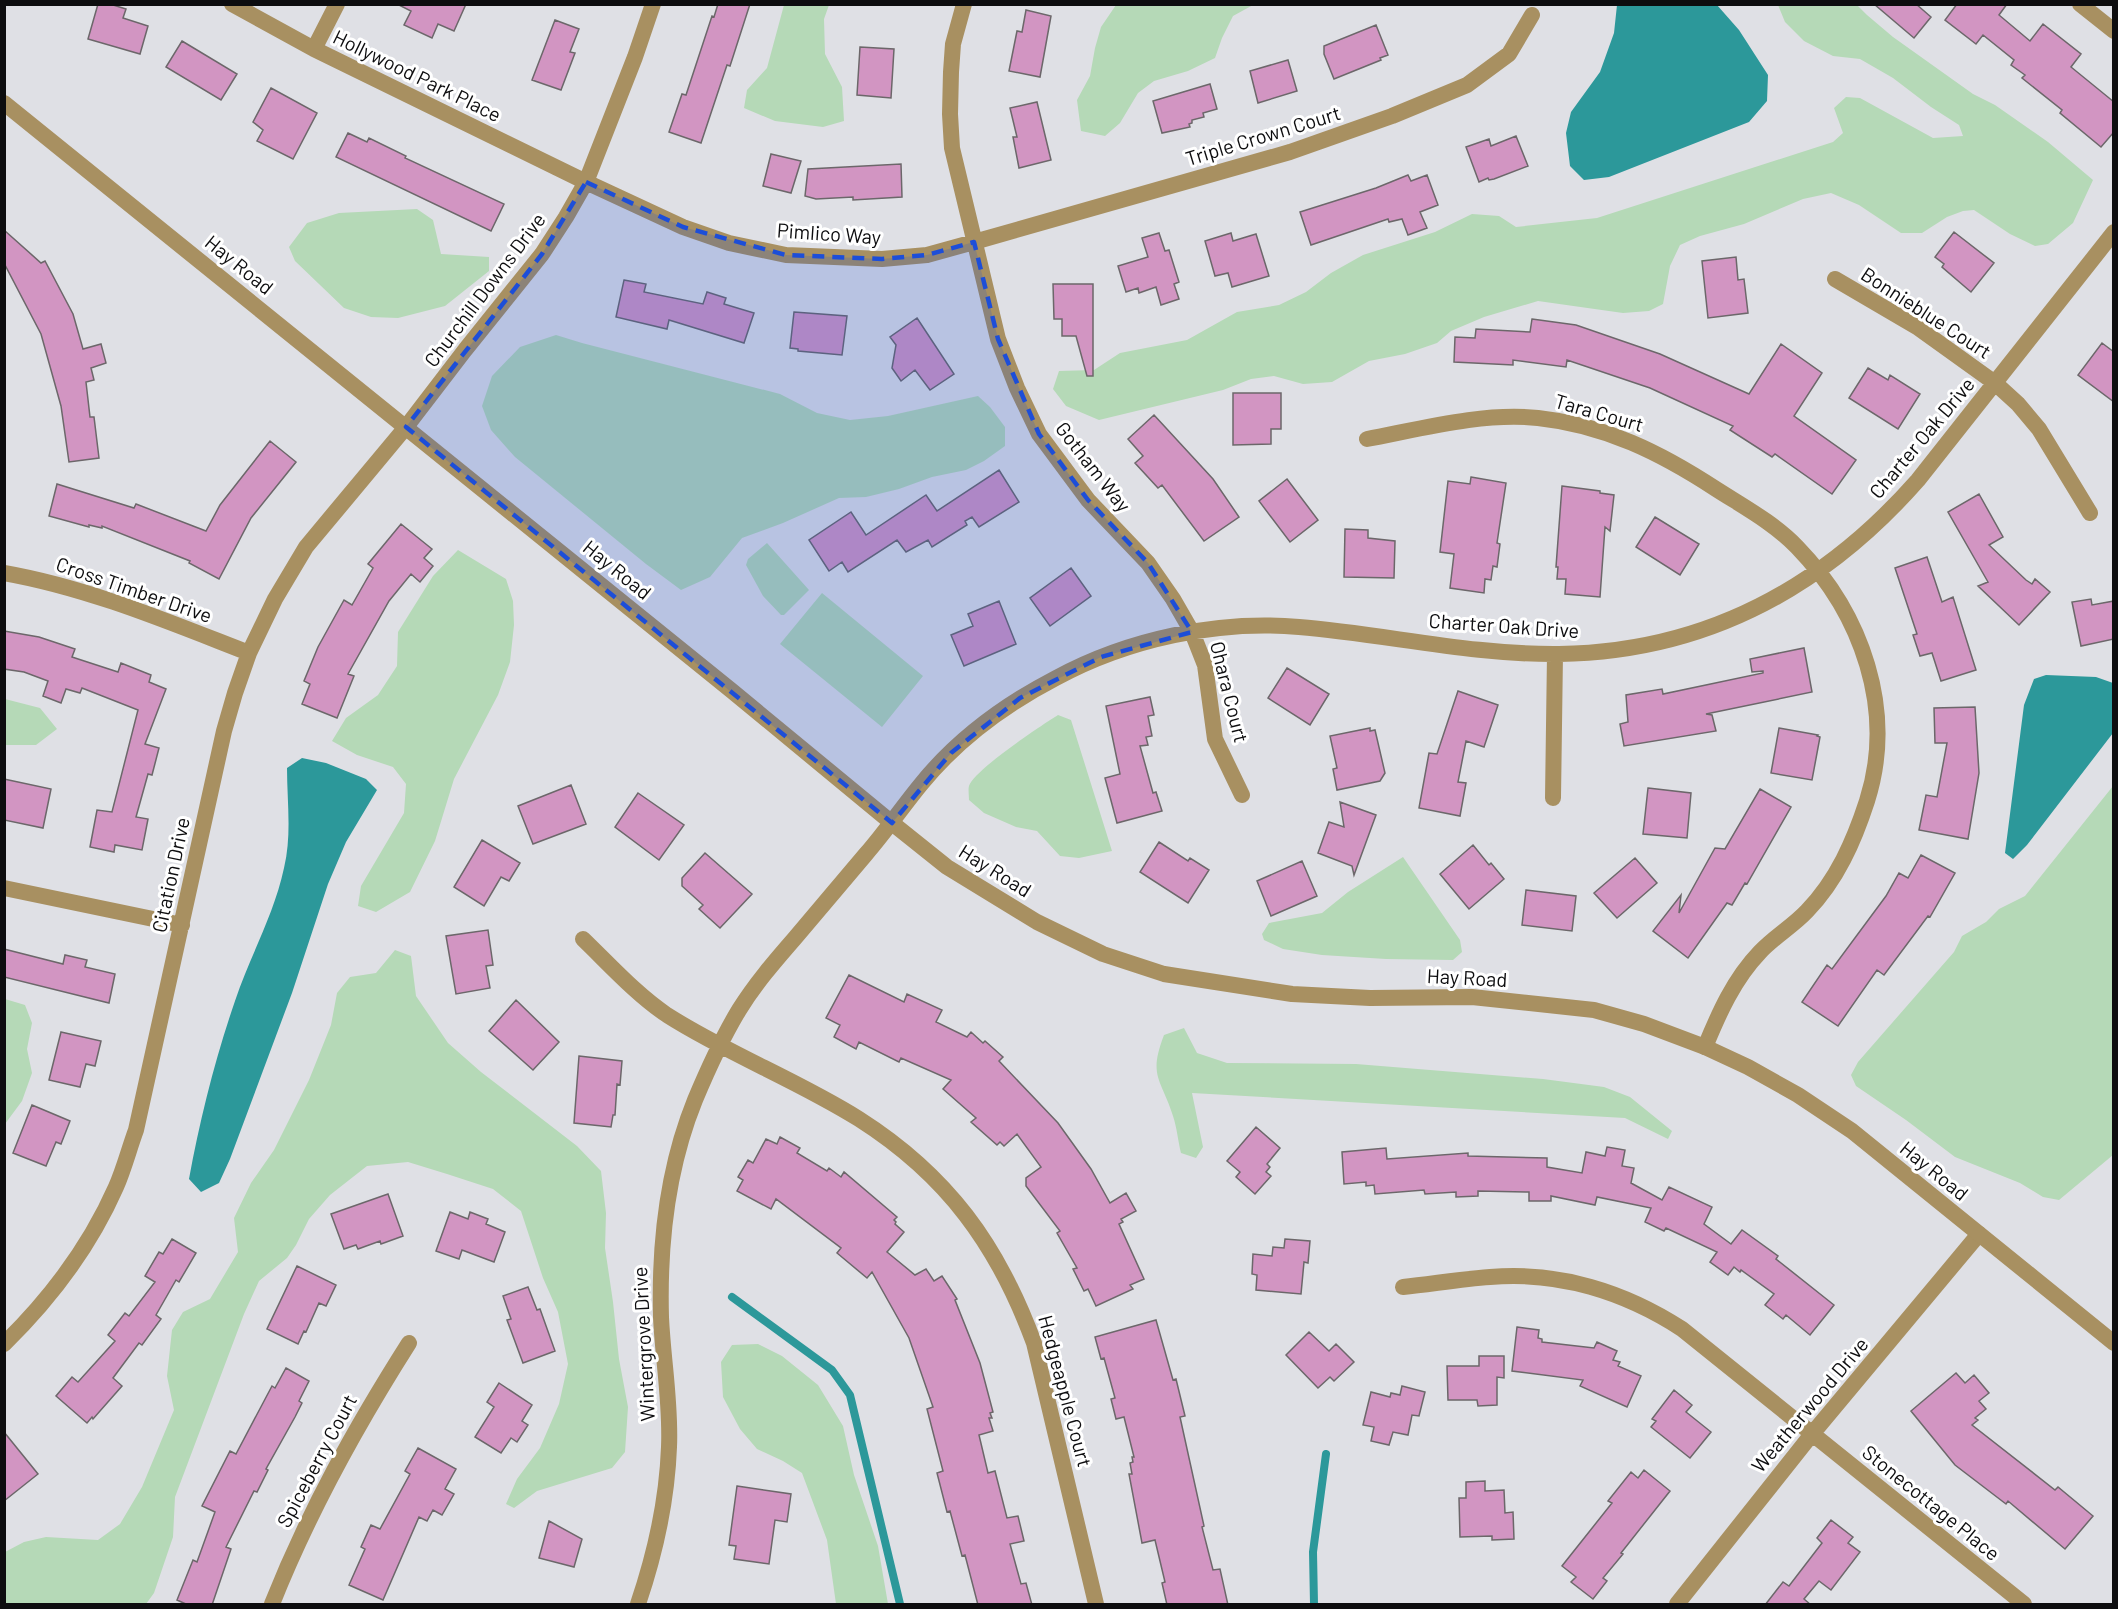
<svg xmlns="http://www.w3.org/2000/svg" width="2118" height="1609" viewBox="0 0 2118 1609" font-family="Barlow,sans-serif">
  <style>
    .green { fill: #b5d9b7 }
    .water { fill: #2c989a }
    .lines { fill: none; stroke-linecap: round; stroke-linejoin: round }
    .stream { stroke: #2c989a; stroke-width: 8 }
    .building { fill: #d295c2; stroke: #6c676a; stroke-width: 1.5 }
    .minor { stroke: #a89061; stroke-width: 16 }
    .tertiary { stroke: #a89061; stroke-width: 16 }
    .marked { fill: #1d4ed8; fill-opacity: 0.2; stroke: #1d4ed8; stroke-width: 4.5; stroke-dasharray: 12 8; stroke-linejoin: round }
    .labels { text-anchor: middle; stroke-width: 6; stroke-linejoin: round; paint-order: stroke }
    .street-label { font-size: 20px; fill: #0d0d0f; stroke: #fff }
  </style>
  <rect width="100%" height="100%" fill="#dfe0e5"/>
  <path class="green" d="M784 5H829L824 19 825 54 842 87 844 121 823 127 775 121 744 108 747 90 767 68Z
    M1116 5V4L1253 5 1233 16 1222 38 1215 58 1188 71 1154 81 1138 93 1120 123 1105 136 1081 131 1077 100 1090 76 1095 48 1101 27Z
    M1778 5H1857L1867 15 1893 37 1973 94 1995 105 2048 142 2093 180 2073 223 2048 244 2035 246 2010 234 1974 210 1963 211 1947 217 1922 233H1901L1859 205 1831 193 1803 199 1744 224 1700 236 1680 245 1670 266 1663 304 1649 311 1623 313 1538 301 1484 317 1451 331 1437 343 1405 354 1369 361 1332 382 1303 384 1274 376 1251 379 1223 390 1099 420 1066 406 1053 389 1059 371 1094 370 1120 353 1187 340 1237 312 1279 305 1306 292 1331 273 1363 255 1435 232 1472 214 1499 216 1516 227 1597 218 1833 142 1843 133 1834 108 1846 97 1860 98 1933 138 1963 136 1959 125 1931 107 1893 78 1860 59 1833 56 1804 41 1785 22Z
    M417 209 433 220 441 254 489 257V271L445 306 398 318 371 317 344 308 295 261 289 247 307 223 339 213Z
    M556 335 582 343 780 394 817 413 850 420 888 416 978 396 990 407 1005 427V446L984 461 966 470 932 477 899 489 866 497 839 498 783 523 742 538 710 577 681 590 646 564 515 457 491 430 482 406 492 376 520 347Z
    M767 543 809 590 784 615H781L763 596 746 565 748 559Z
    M458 550 506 579 513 601 514 625 510 662 498 695 454 779 435 841 410 892 376 912 358 906 361 886 404 813 406 784 393 767 357 755 332 741 346 718 378 695 397 666 398 632 433 576Z
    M822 593 923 676 882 727 780 644Z
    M5 699 40 708 57 729 36 745H5Z
    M1058 715 1071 720 1112 851 1079 858 1060 856 1037 831 1016 827 984 813 969 800C969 796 968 789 969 786 974 770 1042 725 1058 715Z
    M2113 786V1155L2059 1200 2043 1197 2020 1183 1955 1157 1906 1120 1856 1086 1851 1075 1858 1062 1954 952 1962 936 1986 922 1999 909 2025 896Z
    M1403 857 1460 940 1462 952 1453 960 1386 959 1322 955 1283 949 1264 940 1262 934 1269 923 1322 913 1348 892Z
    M395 950 411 956 416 996 448 1043 481 1072 577 1146 601 1171 606 1213 605 1248 613 1302 619 1359 628 1407 625 1452 612 1468 537 1491 514 1508 506 1504 517 1479 540 1448 559 1404 568 1364 558 1312 543 1278 521 1211 493 1189 447 1174 408 1162 367 1166 330 1195 309 1219 296 1245 287 1258 259 1281 244 1314 175 1497 173 1537 154 1593 146 1604H5V1552L24 1542 46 1537 98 1540 120 1524 142 1487 174 1410 167 1376 172 1330 183 1312 210 1299 238 1252 234 1218 251 1183 274 1150 309 1080 331 1025 337 993 350 977 376 973Z
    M5 999 25 1005 32 1023 27 1049 32 1073 22 1101 5 1124Z
    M1184 1028 1197 1053 1227 1063 1356 1064 1543 1079 1604 1087 1630 1097 1672 1131 1668 1139 1625 1118 1192 1093 1203 1147 1196 1158 1181 1153C1178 1141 1177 1128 1173 1116 1161 1078 1148 1077 1164 1035Z
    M758 1344 782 1356 818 1385 843 1426 854 1475 878 1546 888 1604H836L827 1540 802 1473 783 1461 757 1449 740 1429 723 1397 721 1362 732 1345Z"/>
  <path class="water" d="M1617 5H1717L1739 30 1768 75 1767 101 1749 122 1609 177 1584 180 1570 166 1566 133 1571 112 1600 72 1614 33Z
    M2046 675 2096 677 2113 683V733L2027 845 2013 859 2005 853 2024 705 2034 679Z
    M302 758 326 763 366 779 377 790 346 842 328 884 292 993 230 1159 219 1183 201 1192 189 1179C200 1119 215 1059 235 1001 250 956 274 915 284 868 292 835 287 801 287 768Z"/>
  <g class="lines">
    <path class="stream" d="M732 1297 832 1370 850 1395 900 1604
      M1314 1604 1313 1552 1326 1454"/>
  </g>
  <path class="building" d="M98 4H110L126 9 123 18 148 26 140 54 88 39Z
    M397 4H466L454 31 438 24 432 38 404 25 411 11Z
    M718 4H750L730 66 727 65 701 143 669 132 682 94 686 95 712 16 714 17Z
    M1874 4H1916L1931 17 1914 38Z
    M1957 4H2007L1999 15 2030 41 2043 24 2081 54 2071 67 2114 102V132L2101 147 2060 113 2062 110 2022 78 2025 75 2011 65 2014 60 1983 35 1976 44 1945 20Z
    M1026 10 1051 16 1040 77 1009 71 1017 31 1022 32Z
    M555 20 579 29 570 52 575 53 561 90 532 80Z
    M1376 25 1388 55 1380 58 1381 60 1334 79 1324 54V46Z
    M182 41 237 74 221 100 166 67Z
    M860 47 894 49 891 98 857 95Z
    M1288 60 1297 91 1258 103 1250 71Z
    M1210 84 1217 109 1203 113 1204 117 1192 120V123L1189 124 1190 127 1162 133 1153 101Z
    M271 88 317 113 293 159 257 141 263 130 253 122Z
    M1037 102 1051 160 1019 168 1013 137H1017L1010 108Z
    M348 133 367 142 369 138 406 156 405 158 504 204 491 231 336 157Z
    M1516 136 1528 166 1494 179 1489 180 1488 178 1479 182 1466 147 1489 139 1491 146Z
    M771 154 801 161 791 193 763 186Z
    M901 164 902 197 853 200V197L816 199 805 196 808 169Z
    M1408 175 1411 181 1427 175 1438 205 1420 212 1427 228 1408 235 1402 219 1389 222 1388 219 1311 245 1300 212 1376 188Z
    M4 230 41 263 45 261 73 314 83 349 101 344 106 363 91 368 94 380 86 382 90 417H94L99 458 69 462 61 406 41 334 4 263Z
    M1954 232 1994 263 1971 292 1942 267 1944 264 1935 257Z
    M1159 233 1165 251 1169 250 1179 282 1174 284 1179 299 1161 305 1156 287 1139 293 1138 288 1126 292 1118 266 1148 257 1142 238Z
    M1231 233 1233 241 1256 234 1269 276 1232 287 1228 273 1215 276 1205 241Z
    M1736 257 1738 280 1744 279 1748 313 1708 318 1702 261Z
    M624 280 646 284 644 292 703 304 707 292 726 298 724 304 754 313 744 343 669 320 667 329 616 317Z
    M1053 284H1093V376H1087L1076 336H1062V319H1054Z
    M794 312 847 316 842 355 798 351V349L790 348Z
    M917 318 954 374 930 390 915 370 901 381 892 368 896 345 890 337Z
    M1532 319 1576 325 1660 354 1749 394 1781 344 1822 373 1794 416 1856 460 1832 494 1775 454 1772 457 1730 430 1733 426 1650 388 1567 360 1566 367 1513 360V365L1454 362 1455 337 1475 338 1476 329 1530 332Z
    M2102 343 2114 352V402L2078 375Z
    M1868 368 1888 380 1890 375 1920 394 1898 429 1849 398Z
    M1233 393H1281V429H1271V444L1233 445Z
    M1154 415 1213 479 1239 517 1204 541 1162 485 1158 488 1135 463 1143 456 1128 439Z
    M270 441 296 462 251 518 219 579 189 563 190 561 102 526V528L89 525V527L49 516 57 484 134 508 136 504 206 531 220 505Z
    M999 470 1019 502 979 527 972 517 965 521 967 525 932 547 928 540 906 552 897 540 848 572 842 562 829 571 809 540 851 512 866 535 926 495 937 511Z
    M1471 477 1506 483 1497 543 1500 544 1497 567 1493 566 1491 580 1485 579 1484 593 1450 588 1454 554 1440 552 1448 481 1470 484Z
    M1287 479 1318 520 1290 542 1259 501Z
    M1562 486 1600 491V493L1614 495 1610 531 1605 527 1600 597 1565 594 1566 579H1557L1558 567H1556Z
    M1979 494 2003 537 1989 545 2026 580 2032 584 2035 579 2050 592 2019 625 1978 586 1988 582 1948 512Z
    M1655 517 1699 544 1680 575 1636 547Z
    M401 524 432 549 424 558 433 566 420 582 411 574 389 601 348 674 354 676 337 718 302 704 310 684 304 681 318 647 344 600 352 605 373 568 368 564Z
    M1345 529 1368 530V538L1395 541 1394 578 1344 577Z
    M1927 557 1942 602 1953 597 1976 670 1941 681 1932 653 1920 656 1913 635 1917 634 1895 568Z
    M1071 568 1091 596 1050 626 1030 598Z
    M2091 599 2092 605 2114 601V639L2081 646 2072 602Z
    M999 601 1016 644 964 666 951 635 973 626 968 614Z
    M4 631 39 637 75 649 72 657 118 672 121 663 151 675 149 682 166 689 145 744 159 748 152 775 148 774 136 817 148 819 142 850 115 845 114 852 90 847 97 810 112 812 138 710 82 688 80 693 66 689 61 703 43 696 48 681 24 672 4 669Z
    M1804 648 1812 692 1706 714 1712 715 1716 731 1624 746 1620 724 1628 722 1626 695 1662 689 1663 694 1763 673V671L1752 672 1750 659Z
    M1287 668 1329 694 1310 725 1268 698Z
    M1458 691 1498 705 1484 747 1466 741 1458 782 1466 783 1460 816 1419 808 1429 753 1437 754Z
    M1150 697 1154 715 1148 716 1152 736 1146 737 1148 745 1140 746 1153 793 1156 792 1162 811 1117 823 1105 778 1120 774 1106 706Z
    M1975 707 1979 773 1968 839 1919 830 1926 795 1937 797 1947 743H1935L1934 708Z
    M1370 728V731L1375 730 1385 773 1380 781 1337 790 1333 769 1337 768 1330 736Z
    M1779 728 1818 735 1817 736 1820 737 1812 780 1771 773Z
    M4 779 51 789 43 828 4 820Z
    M571 785 586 824 533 844 518 806Z
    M1648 788 1691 793 1687 838 1643 834Z
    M1760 789 1791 807 1747 884 1745 883 1732 905 1727 903 1688 958 1653 931 1681 895 1679 913 1715 848 1725 849Z
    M638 793 684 825 659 860 615 827Z
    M1340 802 1376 815 1354 875 1352 866 1318 853 1329 822 1344 827Z
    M482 840 520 863 509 881 501 877 484 906 454 887Z
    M1159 842 1188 861 1190 858 1209 870 1188 903 1140 872Z
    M1473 845 1489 865 1491 863 1504 879 1469 909 1440 874Z
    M705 853 752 894 720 928 699 909 703 905 682 886V878Z
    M1921 855 1955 873 1930 917 1928 916 1884 975 1877 970 1838 1026 1802 1002 1827 965 1832 969 1886 896 1899 873 1908 878Z
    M1635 858 1657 883 1617 918 1594 893Z
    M1302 861 1317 896 1271 916 1257 881Z
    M1526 890 1576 896 1572 931 1522 925Z
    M488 930 493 965 486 966 490 988 456 994 446 936Z
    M4 949 63 964 65 955 87 960 85 967 115 974 109 1003 4 977Z
    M849 975 904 1002 907 994 942 1010 936 1022 967 1037 971 1032 983 1043 985 1041 1003 1057 999 1061 1058 1123 1091 1169 1110 1203 1126 1193 1136 1211 1121 1219 1123 1222 1119 1224 1144 1279 1130 1285 1133 1289 1096 1306 1088 1289 1084 1291 1073 1269 1077 1268 1057 1233 1060 1231 1026 1186V1178L1041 1167 1017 1134 1004 1146 1000 1142 997 1145 971 1122 976 1118 943 1089 951 1080 901 1058 899 1062 859 1042 856 1049 834 1037 840 1025 826 1018Z
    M516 1000 559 1042 533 1070 489 1031Z
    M61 1032 101 1041 95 1066 86 1064 80 1087 49 1080Z
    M579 1056 622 1061 620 1085 617 1084 615 1115H613L611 1127 574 1123Z
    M32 1105 70 1121 61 1144 56 1142 46 1166 13 1153Z
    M1256 1127 1280 1148 1267 1164 1270 1167 1266 1172 1271 1176 1255 1194 1236 1177 1240 1172 1227 1161Z
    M780 1137 800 1148 797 1153 827 1171 829 1168 841 1177 844 1172 897 1217 894 1220 896 1222 895 1224 904 1232 887 1252 915 1275 926 1269 934 1281 942 1276 957 1299 955 1300 980 1363 993 1412 990 1413 992 1418H989L993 1431 979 1435 988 1473 995 1471 1007 1518 1018 1516 1024 1541 1010 1544 1021 1584 1026 1583 1032 1605H978L965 1555 962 1556 950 1511 947 1512 937 1473 943 1471 927 1409 933 1407 909 1338 872 1272 867 1278 837 1253 841 1248 776 1199 771 1209 737 1191 743 1180 738 1177 748 1160 753 1163 766 1139 777 1144Z
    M1607 1147 1625 1150 1622 1166 1634 1168 1631 1183 1662 1200 1669 1187 1712 1207 1704 1224 1731 1244 1742 1230 1778 1256 1776 1259 1834 1305 1810 1335 1786 1315 1783 1319 1765 1305 1774 1294 1741 1270 1740 1272 1734 1267 1728 1275 1710 1262 1717 1252 1666 1228 1664 1231 1645 1222 1651 1208 1597 1197 1595 1205 1551 1196V1201H1529V1192L1478 1191V1196L1456 1197V1192L1425 1194 1424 1190 1375 1194 1374 1185 1366 1186V1182L1344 1184 1342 1152 1386 1148 1387 1159 1468 1153V1156L1547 1158V1167L1582 1173 1586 1152 1605 1156Z
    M388 1194 403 1236 381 1244 380 1241 358 1249 356 1245 344 1249 331 1214Z
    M450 1212 468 1219 470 1212 488 1219 486 1224 505 1232 494 1262 462 1250 459 1259 436 1251Z
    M172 1239 196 1253 179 1282 176 1280 156 1315 161 1319 142 1345 139 1343 113 1378 122 1386 93 1419 92 1417 87 1423 56 1396 72 1377 78 1382 115 1341 108 1335 125 1313 129 1316 155 1282 145 1276 159 1252 163 1254Z
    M1285 1239 1310 1241 1308 1263 1304 1262 1301 1294 1256 1290 1257 1275 1252 1274 1253 1254 1272 1256 1273 1247 1284 1248Z
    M297 1266 336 1285 326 1306 319 1303 306 1332 304 1331 298 1344 267 1329Z
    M528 1287 537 1310 540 1309 555 1351 523 1363 507 1320 511 1319 503 1296Z
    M1156 1320 1173 1380 1176 1379 1185 1416 1180 1417 1204 1526 1202 1527 1213 1570 1220 1569 1228 1605H1167L1162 1583 1165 1582 1155 1540 1142 1543 1129 1474H1132L1130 1463 1133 1462 1132 1457H1134L1124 1417 1116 1419 1111 1399 1115 1398 1104 1358 1101 1359 1095 1337Z
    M1517 1327 1539 1330 1538 1338 1542 1339V1342L1594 1348 1597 1342 1617 1351 1613 1360 1620 1362 1618 1366 1641 1376 1627 1407 1580 1386 1583 1380 1512 1371Z
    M1309 1332 1329 1351 1336 1344 1354 1362 1334 1381 1330 1377 1318 1388 1286 1355Z
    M1479 1356H1504V1378L1497 1377V1405L1478 1406 1477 1400H1448L1447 1366H1479Z
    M286 1368 309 1381 299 1401 302 1403 295 1417 266 1469 268 1470 257 1492 254 1491 226 1547 231 1549 212 1605H188L177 1600 193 1560 197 1562 215 1512 202 1506 230 1451 236 1454 272 1386 275 1388Z
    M1956 1373 1965 1383 1974 1375 1989 1393 1979 1401 1986 1409 1975 1418 1978 1420 1972 1425 2055 1490 2058 1487 2093 1516 2065 1549 2008 1501 2006 1504 1955 1465 1911 1411Z
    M499 1383 532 1405 522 1421 528 1425 517 1442 511 1438 501 1453 475 1437 494 1407 487 1402Z
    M1402 1386 1425 1392 1419 1416 1412 1415 1408 1435 1393 1432 1389 1445 1371 1441 1374 1427 1363 1425 1371 1392 1390 1397 1391 1393 1400 1395Z
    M1674 1390 1692 1405 1686 1412 1711 1432 1690 1458 1651 1427 1656 1421 1652 1419Z
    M4 1432 38 1474 4 1501Z
    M418 1448 456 1469 445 1489 454 1494 442 1515 433 1510 427 1521 419 1517 383 1600 349 1585 365 1549 361 1547 371 1525 380 1529 410 1474 405 1471Z
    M1644 1470 1670 1491 1621 1553 1623 1554 1603 1578 1607 1581 1593 1599 1571 1582 1576 1577 1562 1566 1612 1503 1608 1501 1631 1472 1638 1478Z
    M1485 1481V1491L1504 1490 1505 1513 1513 1512 1514 1539 1492 1540V1536L1460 1537 1459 1498H1466V1482Z
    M737 1486 791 1494 787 1522 775 1520 769 1564 734 1559 736 1546 729 1545Z
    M1831 1520 1853 1537 1848 1543 1860 1552 1831 1590 1819 1581 1804 1599 1811 1605H1765L1783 1582 1789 1586 1822 1543 1817 1538Z
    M549 1521 582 1539 574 1567 539 1558Z"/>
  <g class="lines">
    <path class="minor" d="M232 4 314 49 586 182 683 227 729 243 786 255 882 259 927 255 974 242 1290 152 1392 116 1467 85 1509 54 1532 15
      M964 4 953 44 951 72 950 114 952 148 998 339 1017 388 1039 434 1088 500 1148 563 1173 599 1192 632 1205 665 1215 739 1242 795
      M2080 4 2114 31
      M314 49 337 4
      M1835 279 1917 327 1995 383 2018 404 2039 429 2090 513
      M1367 439C1420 429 1483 412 1538 418 1605 425 1661 453 1716 489 1744 507 1774 523 1797 547 1862 614 1896 710 1867 801 1854 841 1837 880 1807 911 1793 926 1774 937 1760 952 1734 979 1719 1013 1705 1047
      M4 573C89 588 169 622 249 653
      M1553 798 1555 654
      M4 888 182 925
      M583 939C610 965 636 994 667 1015 728 1054 797 1080 859 1119 947 1175 998 1245 1034 1343L1096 1604
      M1403 1287C1432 1284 1461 1279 1490 1277 1559 1271 1625 1292 1682 1329L2024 1604
      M4 1344C50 1299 90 1246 116 1187 124 1169 129 1149 136 1130L224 731 235 693 249 653 275 599 306 547 406 427 465 350 542 254 566 217 586 182 635 57 653 4
      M272 1604C309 1511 355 1428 409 1343
      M638 1604C655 1554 667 1501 669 1447 671 1403 663 1361 661 1317 659 1243 667 1169 695 1100 708 1069 722 1038 739 1010 755 984 775 961 795 938 819 910 842 882 866 854 886 831 903 806 922 783 958 739 1006 704 1056 678 1128 639 1217 620 1299 627 1385 634 1472 655 1559 654 1705 652 1823 588 1918 480L2114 232
      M1677 1604 1812 1434 1979 1234"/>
    <path class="tertiary" d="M4 103 732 691 892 823 947 867 1037 922 1103 954 1164 974 1292 994 1370 998 1472 997 1594 1010 1644 1024 1705 1047 1748 1067 1798 1095 1852 1131 2114 1343"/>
  </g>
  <path class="marked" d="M586 182 683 227 786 255 882 259 927 255 974 242 998 339 1039 434 1088 500 1148 563 1192 632 1101 657 1020 698 951 753 892 823 406 427 542 254Z"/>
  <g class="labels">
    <g class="street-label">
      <text transform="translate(417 76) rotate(26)" y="7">Hollywood Park Place</text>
      <text transform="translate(1263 136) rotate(-17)" y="7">Triple Crown Court</text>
      <text transform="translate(829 234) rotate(4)" y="7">Pimlico Way</text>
      <text transform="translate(239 265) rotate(39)" y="7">Hay Road</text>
      <text transform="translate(485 290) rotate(-53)" y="7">Churchill Downs Drive</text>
      <text transform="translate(1926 313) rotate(33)" y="7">Bonnieblue Court</text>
      <text transform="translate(1599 413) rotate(16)" y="7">Tara Court</text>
      <text transform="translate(1922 438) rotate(-50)" y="7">Charter Oak Drive</text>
      <text transform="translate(1093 467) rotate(52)" y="7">Gotham Way</text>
      <text transform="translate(617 570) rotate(39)" y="7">Hay Road</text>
      <text transform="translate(134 590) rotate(19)" y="7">Cross Timber Drive</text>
      <text transform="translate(1504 626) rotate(4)" y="7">Charter Oak Drive</text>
      <text transform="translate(1229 692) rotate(76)" y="7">Ohara Court</text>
      <text transform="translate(995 871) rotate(32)" y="7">Hay Road</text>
      <text transform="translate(171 875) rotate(-78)" y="7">Citation Drive</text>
      <text transform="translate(1467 978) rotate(3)" y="7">Hay Road</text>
      <text transform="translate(1934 1171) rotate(39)" y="7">Hay Road</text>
      <text transform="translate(644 1344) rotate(-93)" y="7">Wintergrove Drive</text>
      <text transform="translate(1065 1391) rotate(75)" y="7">Hedgeapple Court</text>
      <text transform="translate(1810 1405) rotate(-50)" y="7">Weatherwood Drive</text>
      <text transform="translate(317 1461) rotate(-62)" y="7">Spiceberry Court</text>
      <text transform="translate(1931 1503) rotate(39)" y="7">Stonecottage Place</text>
    </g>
  </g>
  <rect width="2118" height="1609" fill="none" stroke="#0d0d0f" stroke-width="12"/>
</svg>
